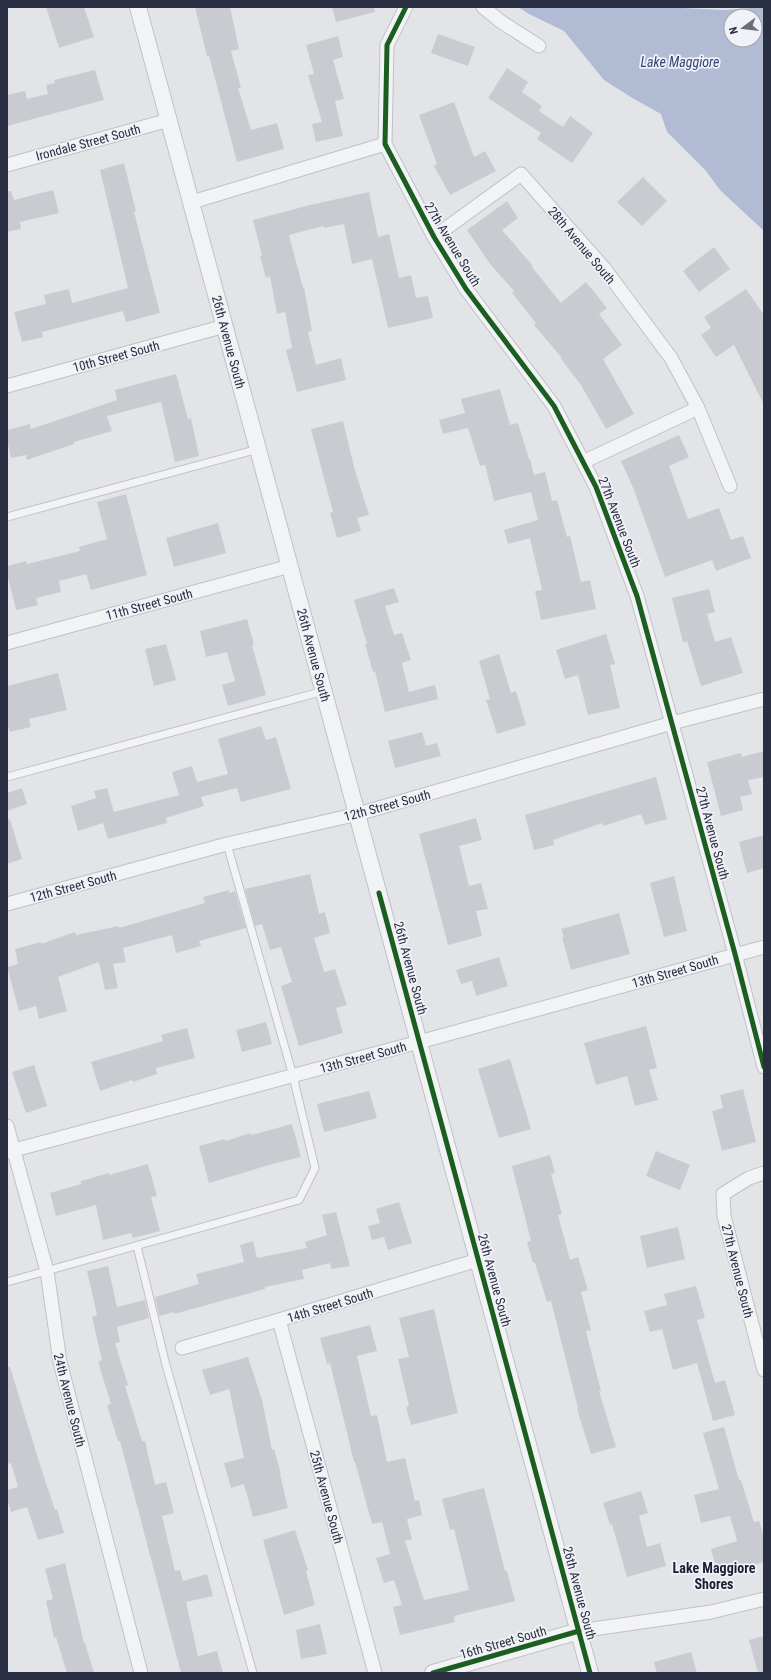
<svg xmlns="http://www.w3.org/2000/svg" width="771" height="1680" viewBox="0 0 771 1680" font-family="'Roboto Condensed',sans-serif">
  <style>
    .water { fill: #b1bbd4; fill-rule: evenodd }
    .building { fill: #cacbd0 }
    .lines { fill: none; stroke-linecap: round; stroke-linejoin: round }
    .service-casing { stroke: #c0c1c6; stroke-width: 9 }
    .minor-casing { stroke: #c0c1c6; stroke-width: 15 }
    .tertiary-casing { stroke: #c0c1c6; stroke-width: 18 }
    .service { stroke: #f2f3f5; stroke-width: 7 }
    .minor { stroke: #f2f3f5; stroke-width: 13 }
    .tertiary { stroke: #f2f3f5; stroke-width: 16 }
    .cycleway-casing { stroke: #f1f2f7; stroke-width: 8 }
    .cycleway { stroke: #1b5e20; stroke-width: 5 }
    .labels { text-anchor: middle; stroke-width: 3.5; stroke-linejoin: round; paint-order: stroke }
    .street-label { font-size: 13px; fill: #292e42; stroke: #f1f2f7 }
    .water-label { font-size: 14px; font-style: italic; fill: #324477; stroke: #f1f2f7 }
    .neighbourhood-label { font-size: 14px; font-weight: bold; fill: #1b1f33; stroke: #f1f2f7 }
  </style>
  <rect width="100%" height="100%" fill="#e3e4e8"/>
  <path class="water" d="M518 7H660L725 10 764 7V231L720 190 706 171 667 132 661 114 634 99 604 80 564 31 529 14ZM731 16H755V40H731Z"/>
  <path class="building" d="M46 7H84L94 37 59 48Z
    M195 7H230L239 49 231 51 241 88H238L251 130 277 123 284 149 237 162 209 56H207Z
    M332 7H374L375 12 336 22Z
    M438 34 475 47 468 66 431 53Z
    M338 36 343 57 333 60 344 99 335 101 343 136 316 142 312 124 322 122 308 75 314 74 306 45Z
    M507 68 528 82 522 92 542 106 539 111 563 127 570 116 593 133 572 163 537 139 541 133 488 98Z
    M95 70 104 100 7 126V95L25 91 27 99 48 94 46 85 55 83 54 80Z
    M454 102 474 157 485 151 496 171 450 195 434 166 437 164 419 115Z
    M124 163 136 211 134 212 160 313 126 322 123 311 42 332 43 337 22 342 14 312 46 304 44 295 69 289 72 303 128 288 100 170Z
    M643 177 667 201 642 226 617 202Z
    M53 190 59 213 20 222 21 229 7 232V191H11L14 200Z
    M369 192 378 237 389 234 399 278 411 275 416 298 428 296 433 318 388 328 372 259 352 264 344 224 324 228 323 226 289 235 303 288 304 287 312 331 308 332 316 365 341 358 346 380 297 392 286 350 292 348 285 312 277 314 270 276 266 278 260 256 262 255 253 220 310 205Z
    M507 201 518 218 502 230 533 266 532 267 561 303 586 282 607 308 599 314 622 345 603 359 634 414 606 429 581 385 561 359 562 358 534 325 536 323 512 293 514 291 490 264 467 230Z
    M714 247 730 269 699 292 683 271Z
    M746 289 764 315V405L734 345 716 357 701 335 711 328 704 317Z
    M176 374 188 419 191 418 199 456 175 462 161 402 107 416 112 431 74 442V444L27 460 26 455 11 458 7 439V430L30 424 31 429 117 400 115 390Z
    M500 389 510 425 518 423 529 459H530L534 475 545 472 552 501 557 500 567 537 570 536 581 582 590 580 596 609 541 620 535 591 542 590 530 538 508 544 504 530 538 520 531 492 494 501 485 465 480 466 468 428 443 434 439 420 465 413 461 399Z
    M343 421 354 467 369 515 357 518 361 531 337 538 330 513 333 512 311 429Z
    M679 435 689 457 669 466 688 519 719 508 731 540 743 536 751 558 716 571 712 560 665 577 634 490 621 461Z
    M126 494 147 575 91 590 86 574 59 581 61 592 36 598 38 605 16 610 7 574V566L26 561 27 564 80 551 79 547 107 539 97 502Z
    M218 523 226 553 174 567 166 538Z
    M394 588 399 602 385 606 394 635 402 633 411 660 402 663 409 692 435 685 438 699 385 712 375 671 373 672 365 644H367L354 600Z
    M709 589 715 612 707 614 715 642 731 637 743 673 701 686 687 641 683 642 672 598Z
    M247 619 254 645H252L266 695 228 706 222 685 235 681 227 652 206 657 200 631Z
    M606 634 615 664 610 665 620 708 588 715 578 675 565 679 556 650Z
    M166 644 176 680 154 686 145 649Z
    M499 654 511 693 516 691 526 725 497 734 486 700 490 699 479 661Z
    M58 673 67 710 29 719 31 727 10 732 7 723V686Z
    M261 726 266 740 276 737 291 789 241 802 237 788 201 797 204 806 166 818 167 823 108 839 103 823 78 831 71 806 96 798 94 791 107 788 114 812 179 795 172 772 192 766 197 782 228 774 218 739Z
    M422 732 426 746 437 743 441 756 395 768 388 741Z
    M764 751V777L748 780 752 794 740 797 743 810 721 816 707 762 741 753 742 757Z
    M656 777 667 819 645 825 641 814 603 826 602 823 553 840 554 845 534 850 525 815Z
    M22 788 27 804 7 811V793Z
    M476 818 482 840 459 846 469 886 481 883 488 909 476 911 482 936 448 945 419 834Z
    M10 819 22 859 7 864V820Z
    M764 835V868L747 873 739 842Z
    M310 874 319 914 325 912 330 933 314 938 324 972 335 969 347 1005 336 1008 343 1033 299 1046 281 986 292 982 281 947 270 950 262 924 255 926 245 889Z
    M674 876 687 931 664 937 650 883Z
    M229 890V893L235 891 246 928 199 941 201 946 176 953 172 935 123 948 126 962 113 964 118 988 105 990 99 962 58 977 67 1011 39 1019 36 1006 19 1011 7 967 18 964 15 949 41 942V944L75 932 76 935 119 926V928L205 903 203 897Z
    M619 913 630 954 571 970 562 937H564L561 929Z
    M499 957 508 986 476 996 472 981 461 984 456 970Z
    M266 1022 272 1044 242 1052 236 1030Z
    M646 1026 657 1068 649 1070 658 1100 635 1106 627 1076 596 1085 584 1043Z
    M187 1028 195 1058 156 1068 157 1074 133 1082 132 1080 100 1091 91 1062 163 1041 161 1035Z
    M510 1059 531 1129 499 1138 478 1069Z
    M34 1065 47 1106 26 1113 12 1072Z
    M743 1089 756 1142 722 1151 712 1111 723 1108 720 1095Z
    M369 1091 377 1118 324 1132 317 1104Z
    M292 1124 301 1157 276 1163 209 1183 199 1146 225 1139 226 1141 250 1133 251 1135Z
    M656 1151 690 1165 680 1190 646 1176Z
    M550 1155 555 1173 551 1174 562 1214 558 1215 570 1260 578 1257 588 1290 581 1292 591 1330 586 1331 601 1391H599L616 1447 591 1454 577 1409 578 1408 551 1301 547 1302 535 1263H533L527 1242 531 1241 512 1166Z
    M148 1164 157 1196 151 1197 160 1231 133 1238 131 1233 103 1240 96 1205 56 1216 50 1193 81 1184V1181L109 1173V1175Z
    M399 1202 412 1243 388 1250 384 1237 372 1240 368 1226 380 1223 376 1209Z
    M336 1212 350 1266 331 1269 330 1263 302 1270 304 1279 265 1287V1289L174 1314V1312L159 1316 155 1297 199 1284 196 1274 244 1262 240 1245 253 1241 257 1258 307 1248 305 1242 327 1235 322 1215Z
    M678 1227 685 1259 647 1268 640 1236Z
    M108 1266 117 1307 145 1300 149 1318 117 1327 120 1342 115 1343 128 1385 125 1386 142 1441H145L155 1485 166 1482 174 1513 162 1516 175 1571 180 1570 183 1581 207 1574 213 1596 186 1602 198 1656 217 1651 223 1673H181L120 1441H118L107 1405 111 1404 98 1362 102 1360 92 1317 97 1315 87 1271Z
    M696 1286 705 1318 697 1320 715 1383 725 1380 735 1415 713 1421 697 1363 673 1370 662 1329 650 1332 644 1311 667 1305 664 1294Z
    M434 1309 458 1413 411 1425 406 1407 409 1406 398 1359 409 1357 399 1318Z
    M370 1325 377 1351 357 1356 371 1416 377 1415 387 1462 405 1458 415 1501 419 1500 422 1515 407 1519 412 1539 405 1541 424 1600 469 1590 454 1529 450 1530 442 1499 484 1488 505 1571H507L515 1601 454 1616 455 1622 400 1635 393 1607 402 1605 394 1580 384 1583 376 1558 390 1554 382 1522 372 1524 355 1462H354L330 1363 327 1364 320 1338Z
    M248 1357 262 1400 272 1450 274 1449 281 1474H280L288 1508 253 1517 244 1484 231 1488 224 1463 244 1458 229 1389 210 1395 202 1370Z
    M7 1367H10L41 1468 55 1510 57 1509 64 1533 38 1540 27 1507 11 1512 7 1499V1490L18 1487 11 1463 7 1464Z
    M724 1427 739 1480H741L754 1522 759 1521 764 1537V1562L718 1575 711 1549 737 1541 730 1516 701 1523 694 1495 719 1489 703 1433Z
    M641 1491 648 1513 639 1516 647 1547 660 1543 666 1566 627 1577 612 1524 610 1525 603 1503Z
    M295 1530 308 1570 306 1571 315 1605 284 1615 263 1540Z
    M65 1563 84 1643H85L94 1673H67L56 1637 54 1638 46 1601 53 1599 45 1569Z
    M320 1624 327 1654 301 1659 296 1630Z
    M764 1636V1673H758L749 1640Z
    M691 1652 697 1673H657L654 1662Z"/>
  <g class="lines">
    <defs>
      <path id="service" d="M7 517 258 449
        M7 777 324 691
        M137 1246 166 1365 253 1673
        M7 1282 299 1200 315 1168 293 1076 227 844"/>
      <path id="minor" d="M406 7 387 45 385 144 434 237 466 289 554 406 596 487 637 596 735 954 764 1067
        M483 7 500 21 539 46
        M7 165 169 120
        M192 202 385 144
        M434 237 521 174 604 268 671 358 698 408 730 486
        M7 386 225 326
        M583 462 698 408
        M7 643 290 566
        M7 904 227 844 358 814 672 723 764 699
        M7 1126 47 1271 60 1362 141 1673
        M7 1152 419 1042 764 947
        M764 1173 749 1178 723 1194 724 1216 764 1370
        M279 1320 375 1673
        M182 1348 279 1320 478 1260
        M579 1631 711 1612 764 1599"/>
      <path id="tertiary" d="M138 7 590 1673
        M433 1673 579 1631"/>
    </defs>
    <use href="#service" class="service-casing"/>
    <use href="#minor" class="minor-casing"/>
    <use href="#tertiary" class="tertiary-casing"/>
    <use href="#service" class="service"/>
    <use href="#minor" class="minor"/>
    <use href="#tertiary" class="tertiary"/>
    <defs>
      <path id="cycleway" d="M406 7 387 45 385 144 434 237 466 289 554 406 596 487 637 596 735 954 764 1067
        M379 893 590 1673
        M433 1673 579 1631"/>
    </defs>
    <use href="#cycleway" class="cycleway-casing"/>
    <use href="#cycleway" class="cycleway"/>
  </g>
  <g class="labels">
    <g class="street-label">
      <text transform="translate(88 142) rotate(-15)" y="5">Irondale Street South</text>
      <text transform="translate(453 244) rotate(59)" y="5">27th Avenue South</text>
      <text transform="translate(582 245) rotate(50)" y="5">28th Avenue South</text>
      <text transform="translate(229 342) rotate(75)" y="5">26th Avenue South</text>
      <text transform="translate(116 356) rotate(-15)" y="5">10th Street South</text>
      <text transform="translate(620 522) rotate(69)" y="5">27th Avenue South</text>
      <text transform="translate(149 604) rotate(-15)" y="5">11th Street South</text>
      <text transform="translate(314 655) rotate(75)" y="5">26th Avenue South</text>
      <text transform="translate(387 805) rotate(-15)" y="5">12th Street South</text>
      <text transform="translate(713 833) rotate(75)" y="5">27th Avenue South</text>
      <text transform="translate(73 886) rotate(-15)" y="5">12th Street South</text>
      <text transform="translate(411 968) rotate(75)" y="5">26th Avenue South</text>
      <text transform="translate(675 971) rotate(-16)" y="5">13th Street South</text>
      <text transform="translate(363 1057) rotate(-15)" y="5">13th Street South</text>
      <text transform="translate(738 1271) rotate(76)" y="5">27th Avenue South</text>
      <text transform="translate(495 1280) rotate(75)" y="5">26th Avenue South</text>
      <text transform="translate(330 1305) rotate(-17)" y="5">14th Street South</text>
      <text transform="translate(70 1400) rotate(76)" y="5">24th Avenue South</text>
      <text transform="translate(327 1497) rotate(75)" y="5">25th Avenue South</text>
      <text transform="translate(580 1593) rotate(75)" y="5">26th Avenue South</text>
      <text transform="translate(503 1642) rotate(-16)" y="5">16th Street South</text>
    </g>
    <g class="water-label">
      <text x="680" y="67">Lake Maggiore</text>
    </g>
    <g class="neighbourhood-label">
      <text x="714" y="1573">Lake Maggiore<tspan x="714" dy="16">Shores</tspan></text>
    </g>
  </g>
  <rect width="771" height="1680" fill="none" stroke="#292e42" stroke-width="16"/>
  <g transform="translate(743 28) rotate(255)"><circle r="19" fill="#f1f2f7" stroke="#a1a4af"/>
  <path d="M0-3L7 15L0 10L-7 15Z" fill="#6a6e7c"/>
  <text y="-6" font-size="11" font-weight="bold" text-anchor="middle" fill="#292e42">N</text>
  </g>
</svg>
